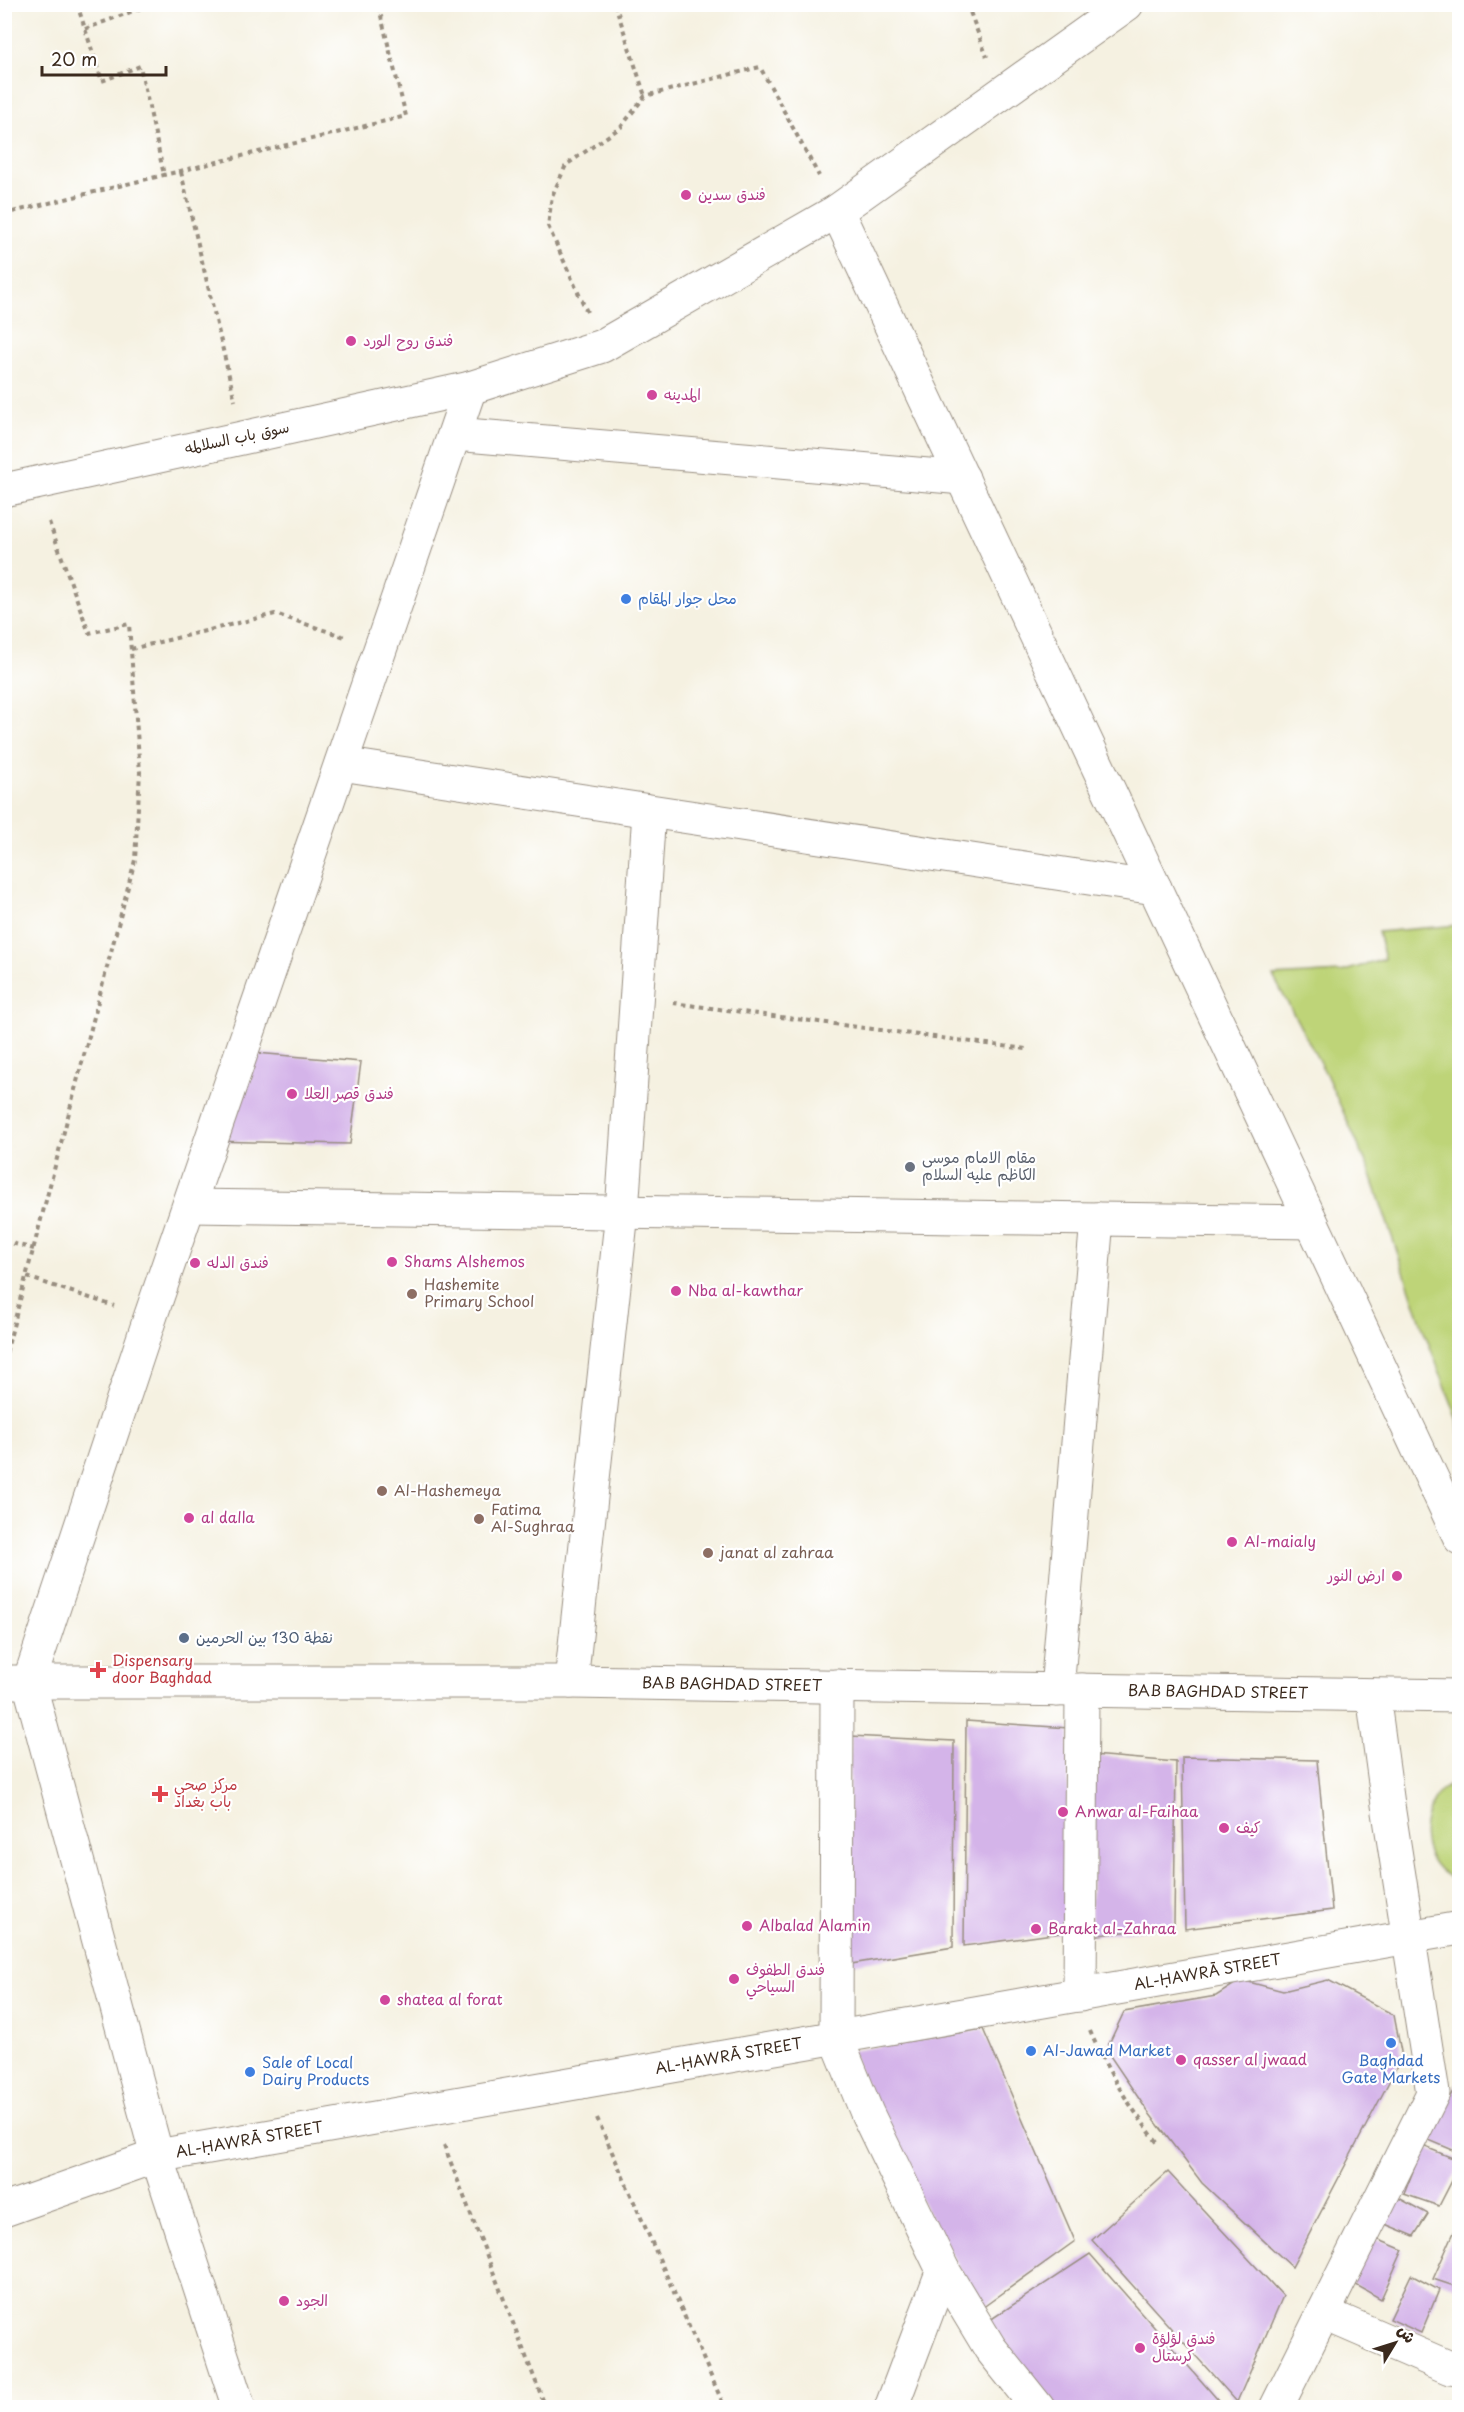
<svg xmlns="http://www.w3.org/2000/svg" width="1464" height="2412" viewBox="0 0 1464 2412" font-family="'Playpen Sans','Playpen Sans Arabic',sans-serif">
	<rect width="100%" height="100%" fill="#fff"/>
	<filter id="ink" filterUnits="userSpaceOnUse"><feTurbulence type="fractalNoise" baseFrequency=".0167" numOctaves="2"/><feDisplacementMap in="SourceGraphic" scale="12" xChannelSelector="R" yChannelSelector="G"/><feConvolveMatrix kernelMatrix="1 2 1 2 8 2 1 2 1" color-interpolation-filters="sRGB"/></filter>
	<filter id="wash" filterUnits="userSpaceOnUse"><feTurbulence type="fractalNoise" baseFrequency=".008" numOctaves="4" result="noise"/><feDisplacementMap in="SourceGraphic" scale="24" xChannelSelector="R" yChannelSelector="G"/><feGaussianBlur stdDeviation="1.35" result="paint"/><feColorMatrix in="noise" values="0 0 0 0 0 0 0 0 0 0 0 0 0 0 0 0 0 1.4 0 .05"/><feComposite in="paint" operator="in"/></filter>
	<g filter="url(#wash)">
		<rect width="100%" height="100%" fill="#f5f1e1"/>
		<g fill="#bed478" stroke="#7c7f4b" stroke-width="1.5">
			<polygon points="1459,925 1460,925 1459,1434 1458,1420 1424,1331 1369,1169 1326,1074 1273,976 1341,972 1385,959 1378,932"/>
			<path d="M1459,1782v99c-35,-11 -44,-51 -25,-80 2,-4 5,-9 8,-11 5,-4 12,-6 17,-8z"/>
		</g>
		<g id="blocks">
			<g fill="#d4b4e9">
				<polygon points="244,1052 361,1062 350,1144 210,1141"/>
				<polygon points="966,1721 1069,1728 1067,1932 964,1946"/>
				<polygon points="850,1736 954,1741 953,1947 845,1965"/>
				<polygon points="1092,1755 1176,1762 1174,1926 1091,1936"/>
				<polygon points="1182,1757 1317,1760 1332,1910 1185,1929"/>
				<polygon points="1241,1980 1283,1991 1328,1980 1394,2015 1402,2057 1292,2267 1202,2183 1146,2109 1106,2050 1124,2012 1216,1996"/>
				<polygon points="983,2029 1075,2241 982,2308 905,2172 851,2051"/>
				<polygon points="1460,2076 1459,2124 1460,2153 1424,2138 1454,2090"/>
				<polygon points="1423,2146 1460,2161 1460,2165 1439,2206 1404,2194"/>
				<polygon points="1168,2172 1283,2296 1237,2402 1092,2240"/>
				<polygon points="1397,2197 1428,2214 1414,2236 1385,2224"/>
				<polygon points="1460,2219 1460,2288 1433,2279"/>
				<polygon points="1372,2237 1403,2250 1381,2299 1349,2281"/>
				<polygon points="1090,2254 1225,2408 1059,2408 987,2322"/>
				<polygon points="1411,2275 1439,2290 1421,2333 1390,2319"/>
			</g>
		</g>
	</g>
	<g filter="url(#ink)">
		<use href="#blocks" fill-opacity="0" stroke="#988e80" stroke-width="1.5"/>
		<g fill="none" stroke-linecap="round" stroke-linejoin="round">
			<defs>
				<g id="street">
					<polyline points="837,211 1460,1538"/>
					<polyline points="455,434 963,478"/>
					<polyline points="4,490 470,388 602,346 837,211 1127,4"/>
					<polyline points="341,764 1155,888"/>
					<polyline points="189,1206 1311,1222"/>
					<polyline points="571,1682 622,1212 649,812"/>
					<polyline points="837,1686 836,2037 867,2113 943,2270 990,2348 1038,2408"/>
					<polyline points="1057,1690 1097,1219"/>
					<polyline points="1080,1995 1082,1690"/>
					<path id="s1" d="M4,2210l153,-54 424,-74"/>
					<polyline points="1323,2313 1450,2368 1460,2369"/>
					<polyline points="239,2408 157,2156 29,1682 150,1318 470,388"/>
					<polyline points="891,2408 943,2270"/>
					<polyline points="1276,2408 1433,2093 1389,1812 1373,1695"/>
				</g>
				<g id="secondary">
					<path id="s2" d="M4,1682h567l889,14"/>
					<path id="s3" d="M581,2082l879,-154"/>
				</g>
			</defs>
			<use href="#street" stroke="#988e80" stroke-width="35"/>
			<use href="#secondary" stroke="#988e80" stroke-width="35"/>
			<g stroke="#988e80" stroke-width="4" stroke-dasharray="4.5 4.5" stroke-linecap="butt">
				<polyline points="77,4 102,81 140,66 164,175"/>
				<polyline points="615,4 645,96"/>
				<polyline points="967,4 987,57"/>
				<polyline points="85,29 152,4"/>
				<polyline points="181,172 235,401"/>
				<polyline points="4,214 406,116 378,4"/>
				<polyline points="587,312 548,226 552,196 566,165 621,127 645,96 760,67 819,176"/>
				<polyline points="131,649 275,614 345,637"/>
				<polyline points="673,1003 1026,1049"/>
				<polyline points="4,1241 34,1249"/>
				<polyline points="27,1277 114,1306"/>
				<polyline points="4,1361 135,860 140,772 129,624 89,633 48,519"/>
				<path d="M1090,2031c19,45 40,75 69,114"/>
				<polyline points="597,2118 725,2408"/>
				<polyline points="444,2145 546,2408"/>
			</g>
			<use href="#street" stroke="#fff" stroke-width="33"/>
			<use href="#secondary" stroke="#fff" stroke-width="33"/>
		</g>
	</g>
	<g fill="#d1479c" stroke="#fff" stroke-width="2">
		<circle cx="686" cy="195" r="6"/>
		<circle cx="351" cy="341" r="6"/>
		<circle cx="652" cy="395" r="6"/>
		<circle cx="292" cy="1094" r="6"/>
		<circle cx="392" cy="1262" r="6"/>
		<circle cx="195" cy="1263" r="6"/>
		<circle cx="676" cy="1291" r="6"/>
		<circle cx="189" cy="1518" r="6"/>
		<circle cx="1232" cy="1542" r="6"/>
		<circle cx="1397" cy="1576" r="6"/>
		<circle cx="1063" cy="1812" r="6"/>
		<circle cx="1224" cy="1828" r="6"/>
		<circle cx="747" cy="1926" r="6"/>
		<circle cx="1036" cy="1929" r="6"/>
		<circle cx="734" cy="1979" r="6"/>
		<circle cx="385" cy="2000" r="6"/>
		<circle cx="1181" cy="2060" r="6"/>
		<circle cx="284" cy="2301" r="6"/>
		<circle cx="1140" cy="2348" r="6"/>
	</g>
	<g fill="#3f7fe0" stroke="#fff" stroke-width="2">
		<circle cx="626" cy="599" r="6"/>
		<circle cx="1391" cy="2043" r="6"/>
		<circle cx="1031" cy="2051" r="6"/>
		<circle cx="250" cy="2072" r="6"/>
	</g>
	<circle fill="#6b7280" stroke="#fff" stroke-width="2" cx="910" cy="1167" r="6"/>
	<g fill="#8d6e63" stroke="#fff" stroke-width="2">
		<circle cx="412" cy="1294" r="6"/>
		<circle cx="382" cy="1491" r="6"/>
		<circle cx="479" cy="1519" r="6"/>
		<circle cx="708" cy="1553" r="6"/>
	</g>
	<circle fill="#5c6f8a" stroke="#fff" stroke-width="2" cx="184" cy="1638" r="6"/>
	<g fill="#e0444e" stroke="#fff" stroke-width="2">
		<path d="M95 1661h6v6h6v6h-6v6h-6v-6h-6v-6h6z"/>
		<path d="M157 1785h6v6h6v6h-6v6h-6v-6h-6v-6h6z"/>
	</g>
	<g text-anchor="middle" stroke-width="4.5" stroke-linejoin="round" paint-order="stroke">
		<g font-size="15" fill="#b23c85" stroke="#fff" text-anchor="start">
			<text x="698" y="200">فندق سدين</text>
			<text x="363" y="346">فندق روح الورد</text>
			<text x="664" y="400">المدينه</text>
			<text x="304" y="1099">فندق قصر العلا</text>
			<text x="404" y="1267">Shams Alshemos</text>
			<text x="207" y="1268">فندق الدله</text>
			<text x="688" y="1296">Nba al-kawthar</text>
			<text x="201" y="1523">al dalla</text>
			<text x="1244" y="1547">Al-maialy</text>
			<text x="1385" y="1581" text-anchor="end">ارض النور</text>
			<text x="1075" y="1817">Anwar al-Faihaa</text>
			<text x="1236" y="1833">كيف</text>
			<text x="759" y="1931">Albalad Alamin</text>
			<text x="1048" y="1934">Barakt al-Zahraa</text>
			<text x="746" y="1975">فندق الطفوف<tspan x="746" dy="17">السياحي</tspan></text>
			<text x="397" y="2005">shatea al forat</text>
			<text x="1193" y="2065">qasser al jwaad</text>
			<text x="296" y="2306">الجود</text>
			<text x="1152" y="2344">فندق لؤلؤة<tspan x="1152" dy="17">كرستال</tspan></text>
		</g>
		<g font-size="15" fill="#3b2a1e" stroke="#fff">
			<text transform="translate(237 438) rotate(-12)" y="5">سوق باب السلالمه</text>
			<text dy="5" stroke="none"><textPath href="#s2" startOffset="728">BAB BAGHDAD STREET</textPath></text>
			<text dy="5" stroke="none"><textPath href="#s2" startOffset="1214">BAB BAGHDAD STREET</textPath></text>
			<text dy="5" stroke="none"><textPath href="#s3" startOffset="636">AL-ḤAWRĀ STREET</textPath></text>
			<text dy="5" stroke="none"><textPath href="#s3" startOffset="150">AL-ḤAWRĀ STREET</textPath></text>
			<text dy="5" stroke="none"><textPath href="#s1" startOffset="256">AL-ḤAWRĀ STREET</textPath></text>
		</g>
		<g font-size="15" fill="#366cbe" stroke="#fff" text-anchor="start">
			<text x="638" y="604">محل جوار المقام</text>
			<text x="1043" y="2056">Al-Jawad Market</text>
			<text x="1391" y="2066" text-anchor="middle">Baghdad<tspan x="1391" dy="17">Gate Markets</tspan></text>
			<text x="262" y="2068">Sale of Local<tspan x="262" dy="17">Dairy Products</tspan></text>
		</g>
		<g font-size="15" fill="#5b616d" stroke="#fff" text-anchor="start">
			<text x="922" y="1163">مقام الامام موسى<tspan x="922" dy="17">الكاظم عليه السلام</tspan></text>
		</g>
		<g font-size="15" fill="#785e54" stroke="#fff" text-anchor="start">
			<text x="424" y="1290">Hashemite<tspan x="424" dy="17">Primary School</tspan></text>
			<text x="394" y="1496">Al-Hashemeya</text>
			<text x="491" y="1515">Fatima<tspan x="491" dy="17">Al-Sughraa</tspan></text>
			<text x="720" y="1558">janat al zahraa</text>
		</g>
		<g font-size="15" fill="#4e5e75" stroke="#fff" text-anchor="start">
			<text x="196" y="1643">نقطة 130 بين الحرمين</text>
		</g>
		<g font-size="15" fill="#be3a42" stroke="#fff" text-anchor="start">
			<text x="112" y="1666">Dispensary<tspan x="112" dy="17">door Baghdad</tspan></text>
			<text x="174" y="1790">مركز صحي<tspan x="174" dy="17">باب بغداد</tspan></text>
		</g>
	</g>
	<rect width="1464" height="2412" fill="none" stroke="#fff" stroke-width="24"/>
	<g transform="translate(1395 2343) rotate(52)" stroke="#ffffff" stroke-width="4.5" paint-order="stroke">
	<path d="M0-4.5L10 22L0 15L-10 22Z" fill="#3b2a1e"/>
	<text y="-9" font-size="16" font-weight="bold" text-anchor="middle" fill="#3b2a1e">ش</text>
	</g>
	<path d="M42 66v9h124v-9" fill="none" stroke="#3b2a1e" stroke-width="3"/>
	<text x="51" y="66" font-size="18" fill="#3b2a1e" stroke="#ffffff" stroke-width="4.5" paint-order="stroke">20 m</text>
</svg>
